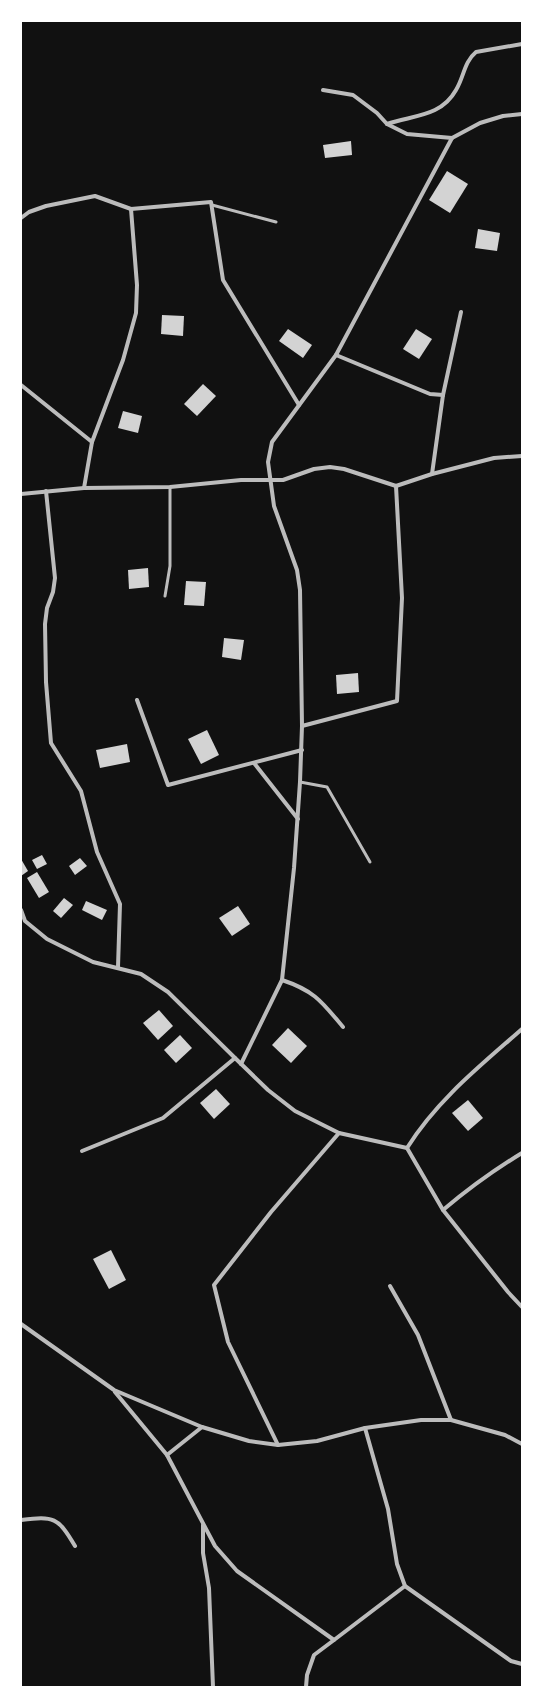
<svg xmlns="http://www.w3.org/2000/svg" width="543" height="1708" viewBox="0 0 543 1708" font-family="Merriweather,serif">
	<rect width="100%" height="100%" fill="#111"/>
	<g fill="#d3d3d3">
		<polygon points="351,141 352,155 325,158 323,145"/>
		<polygon points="447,171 468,184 450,213 429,200"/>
		<polygon points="478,229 500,233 497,251 475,248"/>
		<polygon points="162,315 184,316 183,336 161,334"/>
		<polygon points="288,329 312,345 303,358 279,341"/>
		<polygon points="416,329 432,339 419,359 403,349"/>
		<polygon points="203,384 216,396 197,416 184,404"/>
		<polygon points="123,411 142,416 138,433 118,428"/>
		<polygon points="148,568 149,587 129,589 128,570"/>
		<polygon points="186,581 206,582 204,606 184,605"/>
		<polygon points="224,638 244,640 241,660 222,657"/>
		<polygon points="358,673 359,692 337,694 336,675"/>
		<polygon points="207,730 219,755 201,764 188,739"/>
		<polygon points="127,744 130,762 100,768 96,750"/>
		<polygon points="42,855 47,864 37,869 32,860"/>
		<polygon points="80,858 87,866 75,875 69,866"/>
		<polygon points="21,859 28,871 21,876"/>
		<polygon points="37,872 49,892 39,898 27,878"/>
		<polygon points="64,898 73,905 61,918 53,911"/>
		<polygon points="86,901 107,910 102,920 82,910"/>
		<polygon points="238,906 250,924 232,936 219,918"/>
		<polygon points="159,1010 173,1026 158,1040 143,1023"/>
		<polygon points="288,1028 307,1046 291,1063 272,1045"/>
		<polygon points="180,1035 192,1048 176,1063 164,1050"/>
		<polygon points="216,1089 230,1104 214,1119 200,1103"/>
		<polygon points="468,1100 483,1118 468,1131 452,1113"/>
		<polygon points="111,1250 126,1280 109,1289 93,1259"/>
	</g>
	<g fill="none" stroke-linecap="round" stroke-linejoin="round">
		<g stroke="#bcbcbc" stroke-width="3">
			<polyline points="212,205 276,222"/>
			<polyline points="165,596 170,566 170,487"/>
			<polyline points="300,782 327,787 370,862"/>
		</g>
		<g stroke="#bcbcbc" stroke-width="4">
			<polyline points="323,90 353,95 377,113 387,124 407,134 452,138 480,123 503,116 522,114"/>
			<path d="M387,124c26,-9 54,-7 69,-34 8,-13 8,-28 20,-38l46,-8"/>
			<polyline points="21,218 29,212 46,206 95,196 131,209 211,202 223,280 299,405"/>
			<polyline points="336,355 430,394 443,395"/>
			<polyline points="21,385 92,442"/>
			<polyline points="432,474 494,458 522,456"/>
			<polyline points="84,488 92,442 123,360 136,313 137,285 131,209"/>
			<polyline points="46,491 55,578 53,592 47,608 45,624 46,682 51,743 81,791 97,852 120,904 118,967"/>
			<polyline points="21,494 84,488 170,487 241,480 283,480 314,469 330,467 344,469 396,486 432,474 443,395 461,312"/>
			<polyline points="137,700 168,785 302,750"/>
			<polyline points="302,726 397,701 402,598 396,486"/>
			<polyline points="254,763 298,819"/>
			<polyline points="21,910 25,921 47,939 93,962 141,974 168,992 235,1058 268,1090 295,1111 339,1133 407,1148 443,1210 508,1292 522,1307"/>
			<path d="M282,980c33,11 40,22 61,47"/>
			<polyline points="241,1064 282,980 294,868 300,782 302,726 300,590 297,570 274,506 268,462 272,442 336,355 452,138"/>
			<path d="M407,1148c30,-48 73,-82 115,-119"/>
			<polyline points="82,1151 163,1118 235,1058"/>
			<path d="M443,1210c25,-21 51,-40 79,-57"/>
			<polyline points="390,1286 418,1335 451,1420"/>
			<polyline points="21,1324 114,1390 202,1427 249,1441 278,1445 317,1441 365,1428 421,1420 451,1420 505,1435 522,1444"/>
			<polyline points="115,1392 167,1455 215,1546 237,1571 334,1640 405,1586"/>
			<polyline points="365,1428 388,1509 397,1564 405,1586 511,1661 522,1664"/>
			<polyline points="278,1445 228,1342 214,1285 271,1212 339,1133"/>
			<polyline points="167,1455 202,1427"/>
			<path d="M21,1520c33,-4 37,-3 54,26"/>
			<polyline points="203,1525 203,1553 209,1588 213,1687"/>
			<polyline points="306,1687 307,1675 314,1655 334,1640"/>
		</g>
	</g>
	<rect width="543" height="1708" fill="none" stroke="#ffffff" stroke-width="44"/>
</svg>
